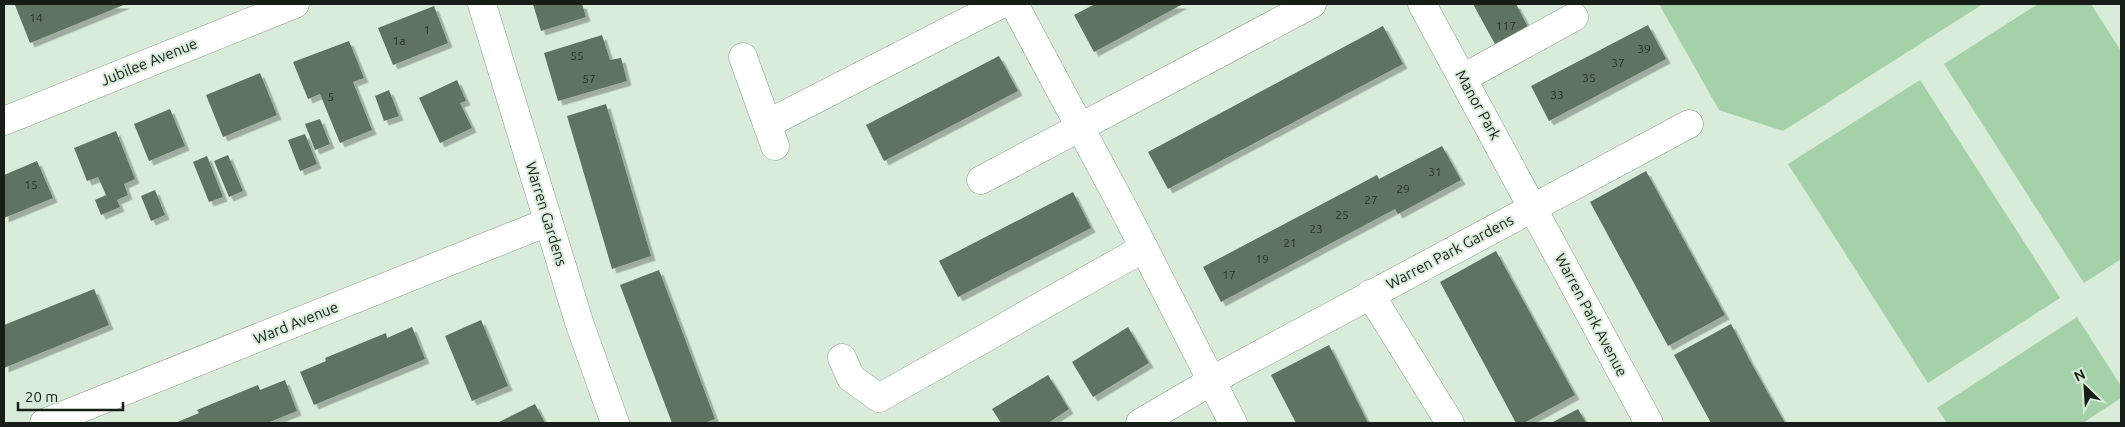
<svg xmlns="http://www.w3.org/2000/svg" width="2125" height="427" viewBox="0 0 2125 427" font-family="Ubuntu,sans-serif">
	<defs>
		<filter id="shadow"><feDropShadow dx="4.5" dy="4.5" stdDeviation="0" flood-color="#0004"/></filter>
	</defs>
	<rect width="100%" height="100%" fill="#d8ecd9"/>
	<g fill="#a4d1a8">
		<polygon points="1659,4 1983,4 1783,131 1719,110"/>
		<polygon points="2038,4 2091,4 2121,51 2121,259 2084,283 1944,64"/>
		<polygon points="1920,80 2060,298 1928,383 1788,164"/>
		<polygon points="2077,317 2121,386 2121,398 2083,423 1947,423 1937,408"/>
	</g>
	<g fill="#617262" filter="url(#shadow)">
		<polygon points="18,4 126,4 30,43 15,5"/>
		<polygon points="533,4 582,4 586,17 541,31"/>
		<polygon points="1095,4 1183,4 1094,52 1074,15"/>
		<polygon points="1473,4 1516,4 1529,29 1496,46"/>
		<polygon points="434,6 448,43 393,65 378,28"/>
		<polygon points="1648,25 1666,59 1549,121 1531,86"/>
		<polygon points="1383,26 1403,64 1168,189 1148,152"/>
		<polygon points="602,35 610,60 621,58 627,81 558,101 544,53"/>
		<polygon points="349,41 364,78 353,82 372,130 340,143 320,94 308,99 293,62"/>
		<polygon points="999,56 1018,91 884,161 866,125"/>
		<polygon points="260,73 277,115 223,137 206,95"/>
		<polygon points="457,80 466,101 460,103 472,128 440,143 419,98"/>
		<polygon points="389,90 399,116 384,121 375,96"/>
		<polygon points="606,104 651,256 612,269 567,116"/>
		<polygon points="170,109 185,146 149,161 134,124"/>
		<polygon points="320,119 330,144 315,150 305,124"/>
		<polygon points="116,131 135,179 124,184 128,195 117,200 120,207 101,215 95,200 106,195 98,177 87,181 74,148"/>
		<polygon points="305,134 317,164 300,171 288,140"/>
		<polygon points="1442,146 1461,180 1398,214 1395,209 1221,302 1203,267 1377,175 1379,179"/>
		<polygon points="228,155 243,191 229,197 214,161"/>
		<polygon points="207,156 223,197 209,202 193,162"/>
		<polygon points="37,161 53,198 4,218 4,175"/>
		<polygon points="1646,171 1725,315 1668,346 1590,202"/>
		<polygon points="155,190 165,215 151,221 141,196"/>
		<polygon points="1073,192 1091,228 958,297 939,261"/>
		<polygon points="1496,251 1575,395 1524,423 1516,423 1440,282"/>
		<polygon points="659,270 715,419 704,423 672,423 620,285"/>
		<polygon points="94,289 109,325 4,368 4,325"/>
		<polygon points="481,320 508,386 472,401 445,336"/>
		<polygon points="1731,324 1750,361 1785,423 1711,423 1674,355"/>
		<polygon points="412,327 425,359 314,405 300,372 326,361 325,358 386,333 387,338"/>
		<polygon points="1128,327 1149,363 1093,397 1072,362"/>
		<polygon points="1329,345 1368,423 1296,423 1271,375"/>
		<polygon points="1048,375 1069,409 1048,423 1001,423 992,409"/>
		<polygon points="285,380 297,411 267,423 175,423 199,413 197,410 258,385 260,390"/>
		<polygon points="535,404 545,423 497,423"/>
		<polygon points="1578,409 1586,423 1551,423"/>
	</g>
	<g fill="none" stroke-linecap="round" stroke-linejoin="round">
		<defs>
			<g id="minor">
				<polyline points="482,4 579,322 615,423"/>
				<polyline points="1014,4 1126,213 1233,423"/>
				<polyline points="1422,4 1649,423"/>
				<polyline points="743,57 775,146"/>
				<polyline points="1463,78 1574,17"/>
				<polyline points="4,121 295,4"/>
				<polyline points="767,124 1001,4"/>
				<polyline points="981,180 1312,4"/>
				<polyline points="1370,294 1450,423"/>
				<polyline points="842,358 851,378 879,398 1144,248"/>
				<polyline points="44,423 548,222"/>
				<polyline points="1140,423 1229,371 1689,124"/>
			</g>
		</defs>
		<use href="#minor" stroke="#8b9d8c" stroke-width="29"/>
		<use href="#minor" stroke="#fff" stroke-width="28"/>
	</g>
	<g text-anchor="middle" stroke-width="4" stroke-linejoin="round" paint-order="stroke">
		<g font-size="12" fill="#2a332a">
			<text x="36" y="22">14</text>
			<text x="1506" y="30">117</text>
			<text x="427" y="34">1</text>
			<text x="399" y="45">1a</text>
			<text x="1644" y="53">39</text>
			<text x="577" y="60">55</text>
			<text x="1618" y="67">37</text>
			<text x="1589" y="82">35</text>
			<text x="589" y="83">57</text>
			<text x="1557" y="99">33</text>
			<text x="331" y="101">5</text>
			<text x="1435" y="176">31</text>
			<text x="31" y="189">15</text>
			<text x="1403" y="193">29</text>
			<text x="1371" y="204">27</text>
			<text x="1342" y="219">25</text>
			<text x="1316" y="233">23</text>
			<text x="1290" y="247">21</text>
			<text x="1262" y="263">19</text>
			<text x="1229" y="279">17</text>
		</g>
		<g font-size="15" fill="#171e18" stroke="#d8ecd9">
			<text transform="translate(149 62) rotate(-22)" y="5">Jubilee Avenue</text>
			<text transform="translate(1478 105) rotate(61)" y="5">Manor Park</text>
			<text transform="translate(546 214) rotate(73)" y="5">Warren Gardens</text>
			<text transform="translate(1450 252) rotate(-28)" y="5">Warren Park Gardens</text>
			<text transform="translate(1591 315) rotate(62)" y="5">Warren Park Avenue</text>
			<text transform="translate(296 323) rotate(-22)" y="5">Ward Avenue</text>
		</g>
	</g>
	<rect width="2125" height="427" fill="none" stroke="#171e18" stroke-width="10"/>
	<g transform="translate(2085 387) rotate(335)" stroke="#d8ecd9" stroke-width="4" paint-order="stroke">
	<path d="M0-4L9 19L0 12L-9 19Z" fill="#171e18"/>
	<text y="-8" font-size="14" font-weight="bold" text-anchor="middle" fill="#171e18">N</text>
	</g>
	<path d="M18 402v8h105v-8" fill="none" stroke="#171e18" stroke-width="2.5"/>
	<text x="25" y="402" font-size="15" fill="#171e18" stroke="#d8ecd9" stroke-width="4" paint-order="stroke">20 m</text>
</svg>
